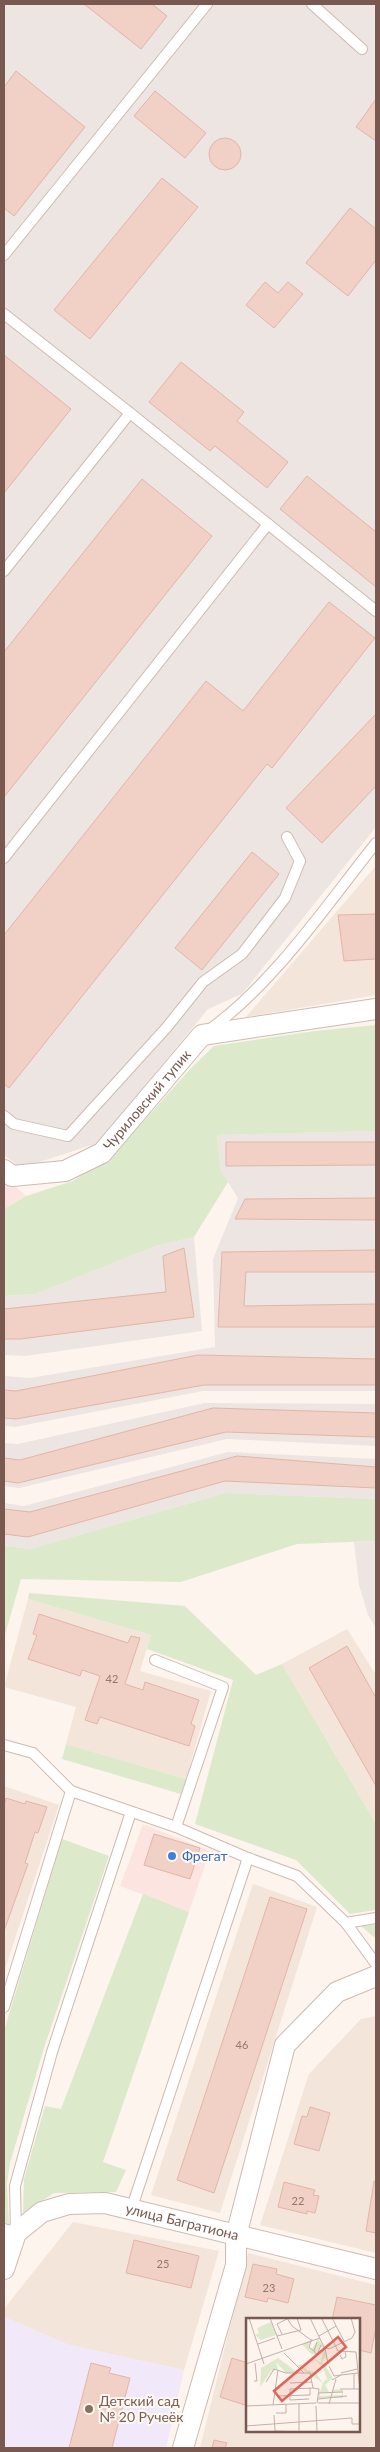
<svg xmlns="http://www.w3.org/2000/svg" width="380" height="2452" viewBox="0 0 380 2452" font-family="Lato,sans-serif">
	<rect width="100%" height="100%" fill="#fcf4ed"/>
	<g fill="#f4e5db" fill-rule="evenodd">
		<polygon points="376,867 376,995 246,1017 374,868"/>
		<polygon points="28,1599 151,1635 140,1671 211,1691 186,1779 66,1744 76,1707 4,1687"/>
		<polygon points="347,1629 376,1675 376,1824 282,1664"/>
		<polygon points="4,1786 59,1805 4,1972"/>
		<polygon points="253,1884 317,1907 220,2213 151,2195"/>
		<polygon points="376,2016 376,2253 260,2225 309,2074 361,2019"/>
		<polygon points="73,2222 219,2251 184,2370 69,2345 4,2317 4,2309"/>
		<path d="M248,2253l128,32v163h-176zM248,2320h111v111h-111z"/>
	</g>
	<g fill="#fce5e1">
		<polygon points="4,1175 26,1196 4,1209"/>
		<polygon points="143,1824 210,1851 189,1912 120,1886"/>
	</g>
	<g fill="#ece5e1">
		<polygon points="4,4 372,4 376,9 376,827 242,994 208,1009 98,1143 21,1168 4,1155"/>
		<polygon points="376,1131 376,1391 203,1391 15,1427 4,1426 4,1376 30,1378 215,1347 213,1259 238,1198 221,1171 217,1135"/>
		<polygon points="194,1237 202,1331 25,1356 4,1355 4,1296 36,1294 156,1246"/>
		<polygon points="205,1403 376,1404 376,1446 227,1439 19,1488 4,1486 4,1443 18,1444"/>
		<polygon points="228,1452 376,1459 376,1499 225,1493 30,1549 4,1546 4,1503 24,1506"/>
		<polygon points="376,1541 376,1628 368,1615 359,1585 354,1542"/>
	</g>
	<polygon fill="#f1e9f9" points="4,2317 69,2345 184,2370 166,2448 4,2448"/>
	<g fill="#dceacb">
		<polygon points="376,1025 376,1131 217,1135 221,1171 228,1182 194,1237 156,1246 36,1294 4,1296 4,1209 26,1196 73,1181 117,1151 191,1068 214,1046 315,1031"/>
		<polygon points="225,1493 376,1499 376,1541 297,1544 181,1582 21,1579 4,1638 4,1546 30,1549"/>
		<polygon points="29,1593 185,1606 256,1675 282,1664 376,1824 376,1910 350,1914 296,1860 195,1824 233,1680 147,1649 151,1635 28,1599"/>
		<polygon points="66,1744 186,1779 181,1794 62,1759"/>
		<polygon points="62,1839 109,1856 44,2048 10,2163 7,2184 9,2224 4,2222 4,2031"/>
		<polygon points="143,1894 189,1912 103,2162 126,2170 116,2192 54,2193 23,2213 24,2179 45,2106 61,2109"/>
		<polygon points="376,1925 376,1939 361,1926"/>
	</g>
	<g fill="#f1d0c5" stroke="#e3b5a6">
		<polygon points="84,4 152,4 167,16 141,49"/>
		<polygon points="16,71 85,127 14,216 4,208 4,87"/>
		<polygon points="155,91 206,133 185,158 134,116"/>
		<polygon points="376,99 376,141 356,127"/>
		<circle cx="225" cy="154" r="16"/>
		<polygon points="162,178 198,207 90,339 54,310"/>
		<polygon points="350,208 376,229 376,260 348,296 306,263"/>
		<polygon points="265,282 278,293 288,282 303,294 274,328 246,305"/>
		<polygon points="4,355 71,409 4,493"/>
		<polygon points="181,362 244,412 237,421 288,462 267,488 215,446 210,451 149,402"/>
		<polygon points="307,476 376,532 376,587 280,509"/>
		<polygon points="142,479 212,536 4,797 4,652"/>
		<polygon points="329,602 375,638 272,768 267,764 9,1088 4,1084 4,935 206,681 243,711"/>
		<polygon points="376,714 376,786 322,843 286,808"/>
		<polygon points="252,852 279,874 202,970 175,948"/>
		<polygon points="376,914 376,959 344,961 338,915"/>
		<polygon points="226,1142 376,1142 376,1165 226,1166"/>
		<polygon points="376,1198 376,1220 235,1219 245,1199"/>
		<polygon points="184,1248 194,1317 20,1339 4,1339 4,1309 166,1292 163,1256"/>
		<polygon points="376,1250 376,1272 246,1272 244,1306 376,1304 376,1327 218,1327 222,1252"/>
		<polygon points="198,1355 376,1359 376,1385 204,1385 16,1419 4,1418 4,1390 16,1391"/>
		<polygon points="213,1408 376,1413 376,1437 226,1432 18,1483 4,1481 4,1458 20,1460"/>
		<polygon points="237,1456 376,1467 376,1488 225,1481 28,1537 4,1534 4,1509 30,1512"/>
		<polygon points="39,1614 128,1643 131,1636 140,1638 125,1684 143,1690 145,1682 199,1700 191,1724 195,1726 189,1746 100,1717 97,1724 85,1720 100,1676 82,1670 80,1676 28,1659 37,1635 33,1634"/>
		<polygon points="347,1646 376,1698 376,1786 309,1668"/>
		<polygon points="6,1798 25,1804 26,1801 47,1807 38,1833 35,1832 25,1863 28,1864 4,1931 4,1805"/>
		<polygon points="154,1834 200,1848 190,1879 144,1865"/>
		<polygon points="270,1897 307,1909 214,2193 177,2180"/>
		<polygon points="310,2107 330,2113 319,2151 294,2144 302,2116 307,2117"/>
		<polygon points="374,2181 376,2181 376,2233 366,2231"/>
		<polygon points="284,2182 315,2190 313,2195 319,2196 315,2213 307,2211 307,2214 278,2207"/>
		<polygon points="134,2240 199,2256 191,2288 126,2273"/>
		<polygon points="253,2264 277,2269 276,2274 294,2279 288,2303 268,2298 267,2302 245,2297"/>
		<polygon points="337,2297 376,2305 376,2327 371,2353 359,2350 359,2320 332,2320"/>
		<polygon points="232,2358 248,2363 248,2406 220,2397"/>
		<polygon points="91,2363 111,2368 109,2373 130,2378 112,2448 69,2448"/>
		<polygon points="214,2440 227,2443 225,2448 212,2448"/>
	</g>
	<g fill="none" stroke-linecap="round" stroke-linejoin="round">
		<defs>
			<g id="service">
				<polyline points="312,4 362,49"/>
				<polyline points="4,255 207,4"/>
				<polyline points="4,314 130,413 4,571"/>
				<polyline points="130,413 376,611"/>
				<polyline points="4,858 268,524"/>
				<path d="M209,1030c66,-48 116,-123 167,-187"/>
				<polyline points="4,1116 14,1124 68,1136 167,1027 203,982 242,954 285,898 300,861 287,837"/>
				<polyline points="155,1660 223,1687 176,1827"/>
				<polyline points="4,1745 33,1753 71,1791 176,1827 248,1858 297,1876 346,1923 376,1964"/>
				<polyline points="346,1923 376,1918"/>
				<polyline points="4,2007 71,1791"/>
				<polyline points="131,2210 248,1858"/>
				<polyline points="4,2229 16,2233 15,2186 52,2052 131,1812"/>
			</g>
			<g id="minor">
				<path id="s1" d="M4,1170l8,6 53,-5 37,-18 100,-118 174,-26"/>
				<path id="s2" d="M4,2269l12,-36 26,-21 27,-8 36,-1 271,66"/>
				<polyline points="183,2448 236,2265 236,2236 285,2045 337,1992 376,1976"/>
			</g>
		</defs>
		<use href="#service" stroke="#cfbab1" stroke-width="12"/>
		<use href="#minor" stroke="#cfbab1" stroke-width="22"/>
		<use href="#service" stroke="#fff" stroke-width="10"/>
		<use href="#minor" stroke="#fff" stroke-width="20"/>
	</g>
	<circle fill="#3f7fe0" stroke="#fef9f3" stroke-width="2" cx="172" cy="1856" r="5"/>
	<circle fill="#8d6e63" stroke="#fef9f3" stroke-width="2" cx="89" cy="2409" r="5"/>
	<g text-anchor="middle" stroke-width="4" stroke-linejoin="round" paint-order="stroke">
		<g font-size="11" fill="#96766c">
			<text x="112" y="1683">42</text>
			<text x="242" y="2049">46</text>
			<text x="298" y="2205">22</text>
			<text x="163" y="2268">25</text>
			<text x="269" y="2292">23</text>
		</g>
		<g font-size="14" fill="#78584f" stroke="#fef9f3">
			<text dy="5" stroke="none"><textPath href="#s1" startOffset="174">Чуриловский тупик</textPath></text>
			<text dy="5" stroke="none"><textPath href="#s2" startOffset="215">улица Багратиона</textPath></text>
		</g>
		<g font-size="14" fill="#366cbe" stroke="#fef9f3" text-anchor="start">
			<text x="182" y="1861">Фрегат</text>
		</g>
		<g font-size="14" fill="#785e54" stroke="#fef9f3" text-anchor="start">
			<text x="99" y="2406">Детский сад<tspan x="99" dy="16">№ 20 Ручеёк</tspan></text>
		</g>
	</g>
	<g transform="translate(246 2318)">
		<rect width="114" height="114" fill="#fcf4ed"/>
		<path d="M25,4l5,13 -15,5 -6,-5 4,-2 -2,-5zM72,21l7,9 2,13 -2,-4 -3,5 2,4 4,-2 -2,3 7,11 -8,7 4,7 -9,1v3l22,-1v-3h-10v-2l11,-1v9h-25l5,-15 -26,-17 4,-2 6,6 8,2 8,11 3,-4 2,2 -6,-15 -11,-10 10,7 2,-15 -3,-1 -3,8 -6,-1 -9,-10 9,-4 -3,7 4,2zM32,40l19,14 -11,1 -10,-11 2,7 -7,2 -11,16 1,-19z" fill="#dceacb"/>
		<path fill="none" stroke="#c3b1a9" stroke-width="1" d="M3,0l15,46M24,0l12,31M41,0l5,8 19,14M64,0l14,29 5,2 23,-11 3,-6 -4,-14M86,0l12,23M76,1l16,32 18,1M36,16l-5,-10 10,-5M31,18l24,-6 -4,-12M73,18l17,-10M66,21l-3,8 5,4 3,-9M12,26l17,-6M79,30l3,16M68,33l3,4 4,-10M110,34l4,38M38,35l20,20M94,37l2,4 4,-2 -1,-6M0,46l74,-26M83,48l5,10 7,-1M95,55l16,-4M86,62l9,-5 17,-2M8,63h3l-2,-18M20,64l8,-13 12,4h24l3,15 6,1 -2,14M44,65l22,-1M94,71h19M108,71v-16M29,73l3,5 32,-1v-7M72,75l25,-1M63,81l-19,1v-11l23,-1M72,81l29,-3M72,85h42M53,86v28M83,86l7,-25M27,87l5,-35M0,88l70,-3M70,88l1,26M30,95h10v-9M28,97l1,16 28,1M0,108l106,-8v6h8"/>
		<path fill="#e06458" fill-opacity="0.15" stroke="#e06458" stroke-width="2.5" d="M92,19l8,10 -64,54 -8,-10z"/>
		<rect width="114" height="114" fill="none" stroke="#78584f" stroke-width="2.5"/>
	</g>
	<rect width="380" height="2452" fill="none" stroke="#78584f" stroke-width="10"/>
</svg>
